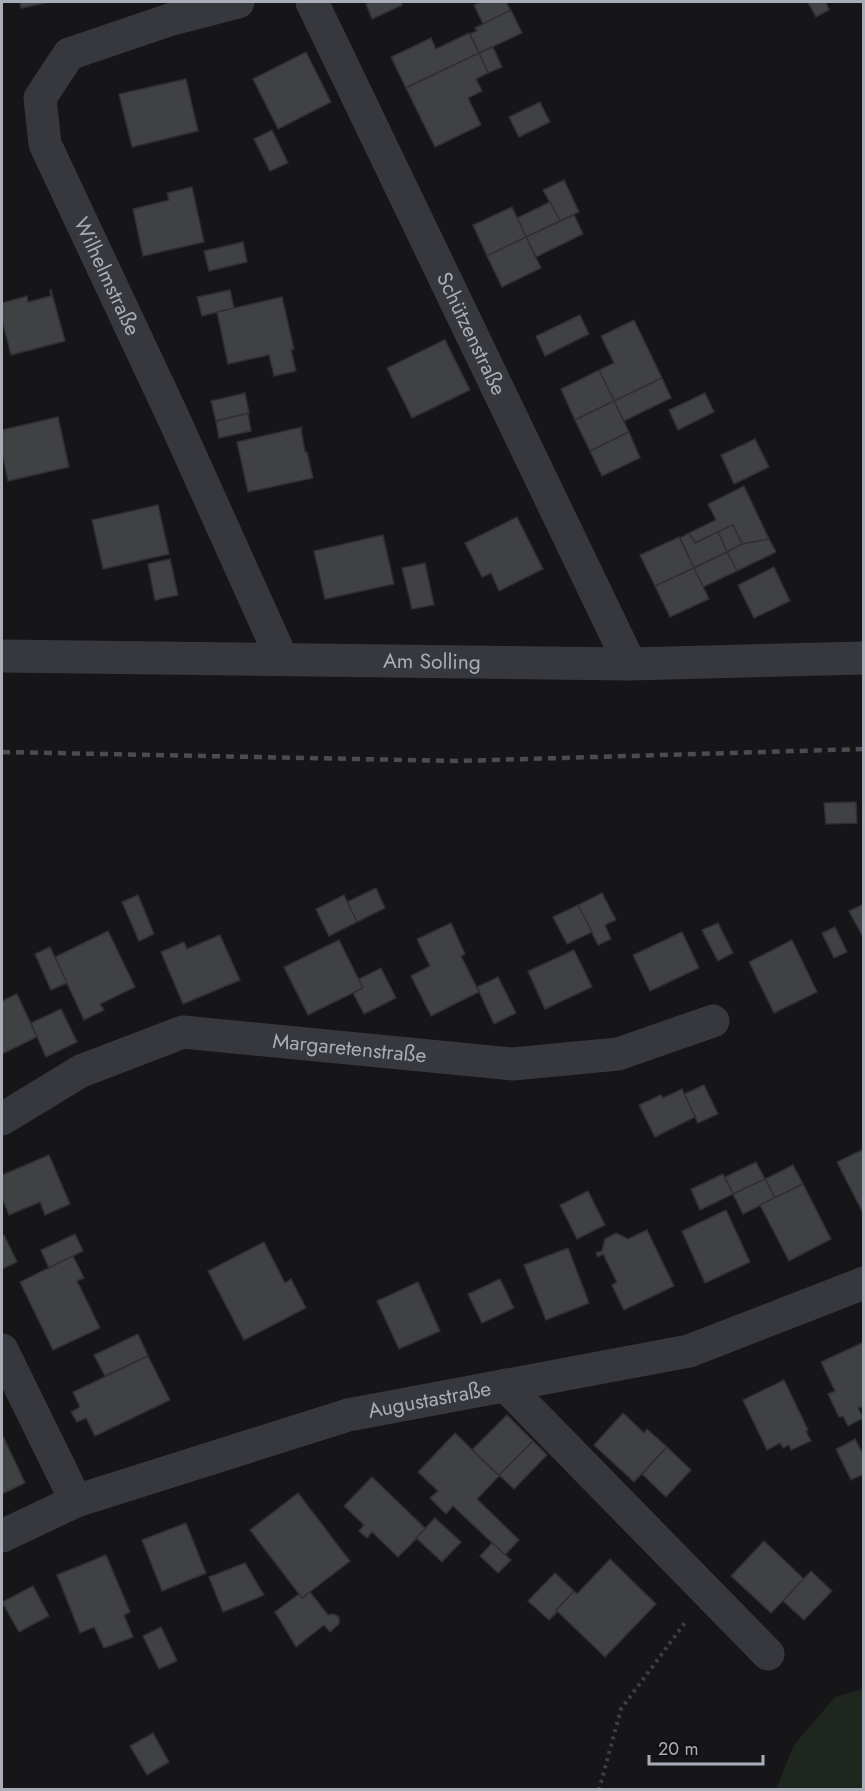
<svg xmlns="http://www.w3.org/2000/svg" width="865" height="1791" viewBox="0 0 865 1791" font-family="Jost,sans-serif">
	<rect width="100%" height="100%" fill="#161618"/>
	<polygon fill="#1e261f" points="863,1689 863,1789 776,1789 794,1745 835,1697"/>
	<g fill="#404145" stroke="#303034" stroke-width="1.5">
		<polygon points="20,2 50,2 21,8"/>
		<polygon points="371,2 401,2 402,5 372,19 366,4"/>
		<polygon points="482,2 506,2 511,11 483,24 474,5"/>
		<polygon points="808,2 829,2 826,3 829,10 816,17"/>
		<polygon points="511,10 522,33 479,53 470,34 477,31 475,28"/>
		<polygon points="469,33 479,53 406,88 391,57 431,38 436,49"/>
		<polygon points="493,47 502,67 488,73 479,53"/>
		<polygon points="306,52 331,102 278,129 253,79"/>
		<polygon points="479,53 488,73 476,79 482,91 468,98 481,125 435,147 406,88"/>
		<polygon points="186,79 198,131 132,147 119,94"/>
		<polygon points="540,102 550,122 519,137 509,117"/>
		<polygon points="272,130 288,163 270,171 254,139"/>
		<polygon points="564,180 579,212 560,221 543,190"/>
		<polygon points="192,187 204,242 143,256 133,209 169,200 167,193"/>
		<polygon points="550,202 560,221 526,237 517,218"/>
		<polygon points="512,207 526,237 487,256 473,225"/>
		<polygon points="574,215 583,234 536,257 526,237"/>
		<polygon points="526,237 541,268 502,287 487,256"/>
		<polygon points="243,242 247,262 209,271 204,251"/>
		<polygon points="51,290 65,341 11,355 2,320 2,303 27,296 28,302 51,296 50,291"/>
		<polygon points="230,290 234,308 202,316 197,297"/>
		<polygon points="282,297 294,349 291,350 296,371 274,376 269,355 228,364 217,312"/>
		<polygon points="580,315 589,334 545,356 536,336"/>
		<polygon points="634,320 662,378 614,401 599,370 614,363 601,336"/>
		<polygon points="444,340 445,340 470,390 412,418 387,368"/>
		<polygon points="599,370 614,401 575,420 561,389"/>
		<polygon points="662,378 671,398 624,421 614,401"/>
		<polygon points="245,393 249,413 216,421 211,401"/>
		<polygon points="705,393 714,412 678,430 669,410"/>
		<polygon points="614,401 629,432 590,451 575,420"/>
		<polygon points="249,413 248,414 251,431 219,438 216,421"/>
		<polygon points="58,417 69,467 8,481 2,453 2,430"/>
		<polygon points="302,427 301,429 305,452 307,452 313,478 248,492 237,442"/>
		<polygon points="629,432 640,458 602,476 590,451"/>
		<polygon points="755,439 769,467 734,484 721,455"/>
		<polygon points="744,486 769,539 742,544 733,525 695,543 689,533 716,520 708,504"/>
		<polygon points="158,505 169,554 103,569 92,520"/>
		<polygon points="517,517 543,569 499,591 491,573 482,577 465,543"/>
		<polygon points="733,525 742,544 727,552 718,532"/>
		<polygon points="718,532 727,552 694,568 680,538 689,533 695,543"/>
		<polygon points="383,535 394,584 325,599 314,551"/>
		<polygon points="679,537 694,568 655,586 640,555"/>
		<polygon points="769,539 776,552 737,571 727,552 742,544"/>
		<polygon points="727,552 737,571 703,587 694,568"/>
		<polygon points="170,559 178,595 155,600 148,564"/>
		<polygon points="425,563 434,605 412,609 402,568"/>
		<polygon points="774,567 790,601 754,618 738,585"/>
		<polygon points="694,568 709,599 670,617 655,586"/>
		<polygon points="856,802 857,823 826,824 824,803"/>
		<polygon points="376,888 385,908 357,922 347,902"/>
		<polygon points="602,893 616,920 605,925 611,939 598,945 578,905"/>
		<polygon points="138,895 154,934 139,941 122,902"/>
		<polygon points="344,895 357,922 329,936 316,909"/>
		<polygon points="864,904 864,939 849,911"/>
		<polygon points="578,905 592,932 567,944 553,917"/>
		<polygon points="451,923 465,954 461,956 479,992 431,1016 411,976 430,966 417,939"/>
		<polygon points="718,923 733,953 718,961 702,930"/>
		<polygon points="835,927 847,952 834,958 822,933"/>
		<polygon points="108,931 135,987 100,1004 104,1010 84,1020 55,957"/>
		<polygon points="682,932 699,968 650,991 633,955"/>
		<polygon points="220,935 240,980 183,1004 161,952 184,942 187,949"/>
		<polygon points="339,940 363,988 308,1015 284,967"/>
		<polygon points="792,940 817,992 774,1013 749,962"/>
		<polygon points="50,947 67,983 51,990 35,954"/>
		<polygon points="574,950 592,987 545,1009 528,971"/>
		<polygon points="381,968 396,998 364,1014 353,993 363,988 359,979"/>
		<polygon points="498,977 516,1013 494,1024 477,987"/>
		<polygon points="17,994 37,1037 2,1054 2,1001"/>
		<polygon points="61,1009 77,1042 46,1057 31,1023"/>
		<polygon points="704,1085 718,1114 698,1123 684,1094"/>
		<polygon points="682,1089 695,1117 655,1137 639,1105 661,1095 663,1098"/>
		<polygon points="864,1149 864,1215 837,1162"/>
		<polygon points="49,1155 70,1204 45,1215 40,1202 9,1215 2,1198 2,1175"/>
		<polygon points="756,1162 765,1179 733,1194 725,1177"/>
		<polygon points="793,1165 803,1184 775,1198 765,1179"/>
		<polygon points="723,1174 733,1194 700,1210 691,1189"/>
		<polygon points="765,1179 775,1198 743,1214 733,1194"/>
		<polygon points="803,1184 831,1239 789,1261 760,1205"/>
		<polygon points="588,1191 605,1225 577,1239 560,1205"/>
		<polygon points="726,1210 750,1262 705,1283 682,1231"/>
		<polygon points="647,1230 674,1286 624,1310 612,1285 617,1282 603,1254 598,1257 596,1253 602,1251 605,1239 616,1233 628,1239"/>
		<polygon points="75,1234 83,1251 49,1268 41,1250"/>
		<polygon points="4,1235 17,1262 2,1269 2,1236"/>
		<polygon points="264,1242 285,1283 291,1279 306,1308 244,1340 208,1271"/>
		<polygon points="568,1248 589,1303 546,1320 524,1265"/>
		<polygon points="73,1256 84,1278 77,1281 100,1328 53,1350 20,1282"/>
		<polygon points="500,1279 514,1308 482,1323 468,1294"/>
		<polygon points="418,1282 440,1331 399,1349 377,1301"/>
		<polygon points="138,1334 148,1356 105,1376 94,1355"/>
		<polygon points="864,1342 864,1406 858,1408 863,1418 848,1426 843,1416 839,1417 828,1394 835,1391 821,1362"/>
		<polygon points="148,1356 170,1400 95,1436 86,1418 77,1422 71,1412 80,1407 73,1392"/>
		<polygon points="784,1380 808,1430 806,1431 811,1441 791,1450 789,1445 783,1448 780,1443 767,1450 743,1400"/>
		<polygon points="623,1413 644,1433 647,1429 667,1447 634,1482 594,1445"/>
		<polygon points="507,1415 533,1441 499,1475 472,1450"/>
		<polygon points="455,1433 499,1476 477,1499 519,1540 505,1555 453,1506 446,1514 430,1498 438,1491 418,1472"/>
		<polygon points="2,1434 25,1483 2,1494"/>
		<polygon points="855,1439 864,1456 864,1474 851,1480 836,1449"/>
		<polygon points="533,1441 547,1455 514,1489 499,1475"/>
		<polygon points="667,1447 691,1470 666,1497 642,1474"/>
		<polygon points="372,1477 426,1529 398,1557 372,1532 367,1538 359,1531 364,1525 344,1506"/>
		<polygon points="298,1493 350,1561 302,1598 250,1530"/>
		<polygon points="435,1518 461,1542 442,1562 416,1538"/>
		<polygon points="186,1523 206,1573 162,1591 142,1540"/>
		<polygon points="764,1541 804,1579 771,1613 731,1576"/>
		<polygon points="492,1543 511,1560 498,1573 480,1556"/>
		<polygon points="106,1555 130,1612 124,1615 133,1637 104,1648 94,1627 80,1633 57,1575"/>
		<polygon points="610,1559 656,1604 605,1657 556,1610 574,1591 577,1594"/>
		<polygon points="245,1563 264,1595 223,1612 209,1577"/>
		<polygon points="811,1571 832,1591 804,1620 783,1601"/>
		<polygon points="555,1573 574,1591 556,1610 557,1612 549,1620 528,1601"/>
		<polygon points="33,1586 49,1616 19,1632 2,1602"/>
		<polygon points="310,1592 328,1615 333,1614 339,1617 339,1624 330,1632 324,1625 296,1647 275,1612 299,1594 302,1598"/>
		<polygon points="161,1627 177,1661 159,1669 143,1636"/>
		<polygon points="153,1733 169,1762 147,1775 130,1746"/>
	</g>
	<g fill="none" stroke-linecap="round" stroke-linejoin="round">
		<polyline stroke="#3d3f44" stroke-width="4" stroke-dasharray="3 4.5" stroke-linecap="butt" points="599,1790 621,1709 687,1620"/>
		<g stroke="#37383d" stroke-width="33">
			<path id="s1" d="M238,2l-66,17 -103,35 -29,44 5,46 128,273 109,242"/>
			<path id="s2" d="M312,2l318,662"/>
			<path id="s3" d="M2,656l628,8 234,-6"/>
			<path id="s4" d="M2,1119l79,-48 102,-39 330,32 105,-10 95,-33"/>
			<polyline points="2,1350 76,1501"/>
			<polyline points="505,1385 768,1654"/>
			<path id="s5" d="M2,1536l74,-35 272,-86 341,-64 175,-68"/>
		</g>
		<polyline stroke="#4a4c52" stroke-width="4.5" stroke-dasharray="8 6" stroke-linecap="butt" points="2,752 459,761 864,749"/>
	</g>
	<g text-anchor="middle" stroke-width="4.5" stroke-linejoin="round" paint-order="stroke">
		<g font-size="21" fill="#a8adb8" stroke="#111113">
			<text dy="7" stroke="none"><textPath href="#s1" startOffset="422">Wilhelmstraße</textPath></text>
			<text dy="7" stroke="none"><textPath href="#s2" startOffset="368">Schützenstraße</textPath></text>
			<text dy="7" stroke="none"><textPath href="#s3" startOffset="430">Am Solling</textPath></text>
			<text dy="7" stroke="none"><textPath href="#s4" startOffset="369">Margaretenstraße</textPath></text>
			<text dy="7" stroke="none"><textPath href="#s5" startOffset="450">Augustastraße</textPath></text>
		</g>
	</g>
	<rect width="865" height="1791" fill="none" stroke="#a8adb8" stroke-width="6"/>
	<path d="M649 1755v9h114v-9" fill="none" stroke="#a8adb8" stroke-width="3"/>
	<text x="658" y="1755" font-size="18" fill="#a8adb8" stroke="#111113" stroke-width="4.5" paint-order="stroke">20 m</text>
</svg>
